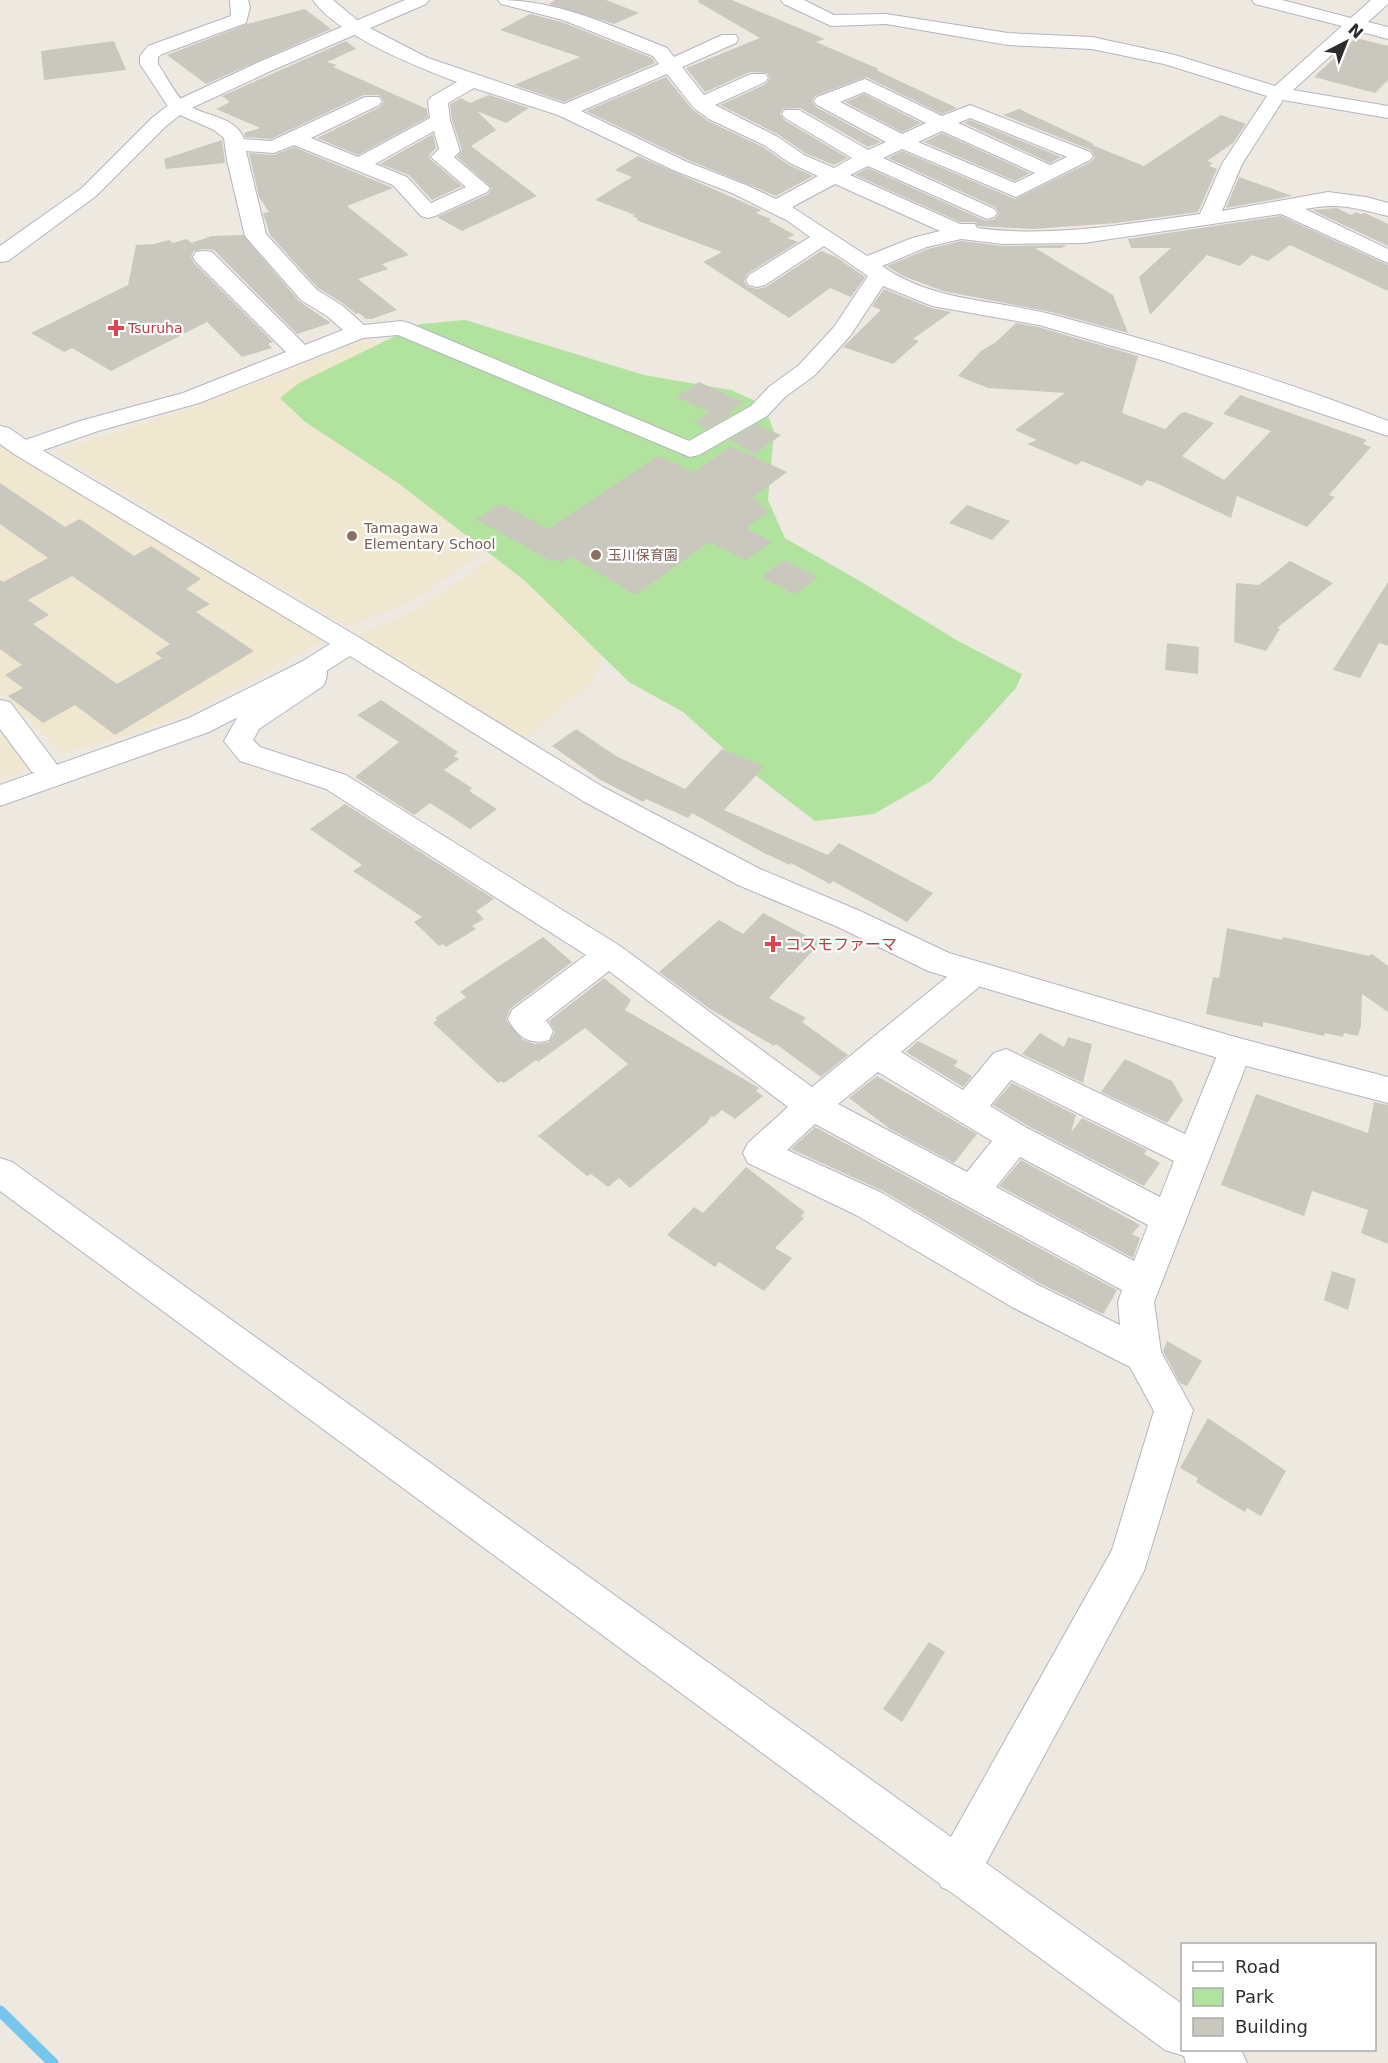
<svg xmlns="http://www.w3.org/2000/svg" width="1388" height="2063" viewBox="0 0 1388 2063" font-family="'DejaVu Sans','Noto Sans JP',sans-serif">
	<rect width="100%" height="100%" fill="#eee9e0"/>
	<g fill="#efe7d0">
		<polygon points="368,339 618,439 603,472 412,601 347,627 55,452 203,404"/>
		<polygon points="0,439 326,640 190,712 126,736 63,753 0,692"/>
		<polygon points="650,447 624,606 593,681 522,741 353,638 419,609"/>
		<polygon points="0,732 38,766 0,780"/>
	</g>
	<polygon fill="#b1e39e" points="465,320 644,375 731,390 764,405 774,432 768,500 785,538 865,584 958,641 1022,674 1016,688 931,781 874,814 815,821 742,765 683,712 629,682 524,580 398,483 304,421 280,398 299,383 420,324"/>
	<g fill="none" stroke-linecap="round" stroke-linejoin="round">
		<polyline stroke="#75c5ed" stroke-width="11" points="0,2011 53,2063"/>
	</g>
	<g fill="#cac7be" fill-rule="evenodd">
		<polygon points="555,0 606,0 639,13 614,24 549,4"/>
		<polygon points="699,0 732,0 825,39 816,42 879,69 876,70 957,108 942,114 866,77 815,96 812,101 816,107 881,142 868,147 800,108 783,109 780,114 784,120 848,158 834,165 805,153 779,135 720,105 766,84 770,78 767,73 750,72 705,92 686,68 760,38 698,2"/>
		<polygon points="305,9 331,29 206,84 167,55 247,24"/>
		<polygon points="530,14 562,22 652,58 655,63 564,102 514,85 580,57 500,30"/>
		<polygon points="1356,38 1388,46 1388,80 1375,93 1314,77"/>
		<polygon points="114,41 126,70 44,80 41,51"/>
		<polygon points="346,41 356,49 327,62 337,65 333,67 427,109 428,117 358,155 317,138 380,107 384,101 379,95 364,95 271,139 245,137 244,133 260,128 216,109 230,102 222,96"/>
		<polygon points="666,77 692,109 708,121 763,147 789,165 813,176 776,196 688,160 586,111"/>
		<polygon points="864,94 921,123 902,132 845,102"/>
		<polygon points="489,95 529,108 506,123 477,111 496,130 471,146 537,196 462,231 437,217 488,194 492,188 457,157 462,150 452,120 450,104 461,98 470,103"/>
		<polygon points="1019,109 1094,144 1092,145 1144,166 1221,115 1246,124 1233,143 1207,161 1213,163 1209,166 1217,169 1198,212 1116,223 1033,229 978,226 975,222 960,222 855,175 868,168 986,221 995,219 999,213 995,207 888,158 902,151 1015,199 1091,162 1095,157 1091,150 1003,115"/>
		<polygon points="970,120 1061,157 1050,163 964,123"/>
		<polygon points="942,133 1030,173 1015,181 924,142"/>
		<polygon points="433,134 436,148 429,155 430,159 462,186 432,200 409,175 380,164"/>
		<polygon points="222,140 225,163 166,169 164,159"/>
		<polygon points="294,147 393,188 347,206 409,255 382,264 388,269 358,279 397,310 372,319 366,319 359,313 356,314 344,304 318,288 270,235 263,213 269,212 259,197 249,153 274,155"/>
		<polygon points="638,156 761,210 756,213 771,219 769,221 795,235 787,238 798,242 747,274 744,281 748,287 758,289 766,287 821,251 836,257 865,277 851,297 830,288 789,318 703,262 722,252 636,220 639,219 632,216 635,215 595,200 632,177 615,170"/>
		<polygon points="1239,177 1292,196 1226,208"/>
		<polygon points="1337,208 1351,215 1356,212 1361,214 1365,213 1388,224 1388,246 1312,210"/>
		<polygon points="1281,216 1388,265 1388,291 1290,245 1268,261 1252,255 1240,266 1207,255 1150,315 1139,277 1171,248 1131,248 1128,239"/>
		<polygon points="243,235 299,301 331,323 297,334 214,250 204,249 194,251 191,256 194,263 273,342 268,344 272,348 242,357 207,322 111,371 72,348 64,352 31,333 128,285 136,245 154,244 169,240 173,243 187,239 191,243 212,236"/>
		<polygon points="961,241 1003,246 1067,245 1061,248 1035,248 1113,295 1128,333 1051,312 943,291 903,276 887,266 928,249"/>
		<polygon points="884,289 931,308 951,312 913,339 919,341 893,364 843,347 881,310 872,306"/>
		<polygon points="1016,323 1038,327 1138,356 1122,413 1165,429 1180,414 1185,412 1214,423 1182,456 1224,480 1271,431 1223,414 1240,395 1367,440 1363,444 1371,447 1329,495 1335,497 1307,527 1237,496 1231,518 1158,484 1147,480 1142,486 1082,461 1077,465 1027,444 1037,440 1015,430 1065,393 988,388 958,376 981,351 996,342"/>
		<polygon points="699,382 743,402 729,412 733,414 706,429 694,422 710,412 676,397"/>
		<polygon points="757,424 781,435 755,454 729,440"/>
		<polygon points="731,446 787,472 752,498 763,504 760,506 770,511 746,528 772,542 746,560 709,542 636,595 570,556 561,563 555,559 551,561 476,519 501,504 548,529 658,456 694,472"/>
		<path d="M0,483l65,44 15,-8 54,37 17,-10 50,33 -15,10 24,15 -14,8 58,39 -139,84 -40,-30 -32,18 -35,-27 15,-8 -18,-13 17,-10 -22,-16v-69l3,2 45,-24 -48,-34zM72,576l98,68 -15,9 7,5 -45,26 -84,-60 16,-9 -21,-15z"/>
		<polygon points="967,505 1010,521 992,540 949,523"/>
		<polygon points="784,560 818,577 795,594 761,577"/>
		<polygon points="1290,561 1333,583 1277,628 1280,629 1266,651 1234,642 1236,583 1259,585"/>
		<polygon points="1388,582 1388,646 1379,643 1360,678 1333,670"/>
		<polygon points="1167,643 1199,647 1198,674 1165,670"/>
		<polygon points="381,700 458,752 454,756 459,759 444,770 472,788 469,791 497,809 470,829 430,803 414,815 355,777 399,742 357,715"/>
		<polygon points="576,729 616,756 685,789 722,749 758,764 764,767 724,810 828,855 839,843 933,893 907,922 833,881 830,884 791,863 790,865 762,852 692,813 688,818 646,799 643,802 599,779 552,746"/>
		<polygon points="345,804 494,899 476,911 484,919 472,926 476,929 446,947 443,944 439,946 414,922 422,917 353,871 362,865 310,829"/>
		<polygon points="763,913 820,943 769,998 806,1018 802,1022 848,1055 821,1077 776,1044 774,1046 710,1009 659,972 719,920 743,934"/>
		<polygon points="1227,928 1282,940 1283,937 1369,956 1372,954 1388,966 1388,1012 1362,994 1361,1025 1358,1036 1344,1033 1343,1037 1325,1033 1324,1036 1263,1022 1263,1027 1206,1014 1213,977 1219,978"/>
		<polygon points="543,937 572,962 510,1009 506,1020 523,1040 535,1044 549,1042 555,1032 549,1021 604,978 631,1000 625,1010 759,1088 756,1091 763,1096 735,1119 722,1110 714,1117 711,1116 707,1123 630,1188 619,1178 608,1187 591,1174 587,1176 538,1136 628,1064 585,1028 538,1062 536,1060 504,1083 501,1081 498,1083 433,1023 437,1020 435,1018 466,997 460,992"/>
		<polygon points="1040,1033 1064,1047 1068,1037 1092,1044 1083,1083 1022,1054"/>
		<polygon points="918,1041 958,1061 954,1066 972,1076 963,1087 906,1052"/>
		<polygon points="1125,1059 1172,1081 1183,1100 1167,1123 1101,1092"/>
		<polygon points="877,1076 977,1134 954,1163 890,1129 849,1098"/>
		<polygon points="1012,1083 1076,1115 1071,1132 1082,1118 1147,1150 1144,1154 1160,1163 1144,1186 1028,1126 993,1105"/>
		<polygon points="1256,1094 1368,1133 1374,1102 1388,1105 1388,1244 1361,1233 1368,1210 1312,1191 1304,1216 1221,1185"/>
		<polygon points="815,1127 1117,1290 1111,1301 1103,1314 1039,1283 883,1191 791,1149"/>
		<polygon points="1021,1160 1140,1225 1132,1234 1140,1238 1133,1258 999,1186"/>
		<polygon points="746,1167 805,1212 801,1216 804,1218 775,1248 792,1258 764,1291 719,1262 715,1267 667,1235 694,1207 703,1213"/>
		<polygon points="1332,1271 1356,1279 1348,1310 1324,1300"/>
		<polygon points="1167,1341 1202,1361 1187,1386 1180,1383 1163,1351"/>
		<polygon points="1208,1418 1286,1471 1261,1516 1247,1508 1245,1512 1218,1496 1196,1482 1198,1478 1180,1468"/>
		<polygon points="929,1642 945,1652 902,1722 883,1709"/>
	</g>
	<g fill="none" stroke-linecap="round" stroke-linejoin="round">
		<defs>
			<g id="street">
				<path d="M230,0h18l2,7 -4,16 -84,31 -4,3v7c7,10 18,32 27,39 17,14 51,12 59,36l27,2 94,-44h14l3,4 -3,4 -68,33 47,19 72,-39 -2,-17 3,-4 26,-15c-40,-15 -120,-47 -144,-82h20l29,24 66,34 136,46 95,-40 -6,-8 -90,-36 -62,-16 -3,-4c61,0 113,26 169,48l7,9 48,-22h14l2,4 -2,4 -54,24 22,28 47,-21h14l3,4 -3,4 -50,23 63,32 26,18 30,13 18,-10 -67,-40 -3,-4 3,-4h14l69,40 18,-8 -69,-37 -3,-4 3,-4 48,-18 77,37 28,-11 120,47 3,4 -3,4 -74,37 -114,-48 -19,9 111,51 3,4 -3,4 -7,2 -119,-53 -18,9 110,49h15l2,4c75,10 149,-4 223,-14l22,-50 45,-68 -103,-32 -72,-15 -84,-4 -122,-21 -55,2 -47,-22 -3,-4h23l30,15 52,-1 122,19 84,4 83,18 100,31 67,-60 -87,-22 -3,-4h30l69,18 20,-18h17v4l-20,18 20,5v12l-30,-8 -65,59 95,16v12l-105,-18 -41,64 -20,47 106,-19 38,5 22,6v13c-32,-8 -50,-14 -83,-7l83,40v14l-107,-49 -198,29 -80,1 -42,-5 -34,8 -45,19c52,36 109,33 168,48 114,30 229,64 338,107v15l-227,-76 -122,-35 -107,-19 -49,-20 -33,50 -35,39 -30,22 -18,19 -68,39 -9,2 -292,-122 -35,3 -164,65 -101,28 -66,23 -9,2 -9,-2 -3,-5 3,-5 66,-23 103,-28 103,-41 -90,-90 -3,-5 3,-5 8,-1 8,1 93,93 38,-15 -16,-14 -26,-16 -56,-64 -18,-76 -3,-22 -10,-8 -43,-19 -31,-47v-8l8,-10 83,-30zM667,74l27,34 15,11 55,26 26,18 28,13 -42,23 -30,-14 -59,-23 -106,-51zM474,88l84,27 115,55 59,23 56,28 22,16 -61,38 -3,5 3,5 8,2 8,-2 59,-39 44,30 -34,51 -35,38 -30,22 -18,19 -62,35 -280,-118 -8,-2 -37,4 -21,-19 -26,-16 -51,-56 -20,-83 28,2 20,-8 99,40 28,31 7,2 7,-2 52,-24 3,-4 -36,-31 6,-6 -10,-31 -2,-17zM864,92l62,31 -24,11 -62,-32zM970,118l97,39 -17,8 -92,-42zM434,131l5,18 -8,8 35,30 -35,16 -24,-26 -32,-13zM942,131l93,42 -20,10 -97,-41zM835,184l105,47 -28,7 -45,18 -75,-49z"/>
				<path d="M313,658l10,3c5,8 5,17 0,25l-64,43 -6,11 7,7 86,28 274,171 192,141 151,-123 11,-3 11,3 5,9 -5,9 -84,70 62,38 31,-37 12,-4 179,85 38,-93 12,-4 12,4 5,9 -98,252 7,50 32,58 -49,161 -158,292 196,141v46h59l6,13h-61l-2,-7 -19,-6 -217,-160 -7,-3 -1,-3 -940,-693v-33l12,4 939,675 161,-287 42,-139 -24,-44 -118,-60 -156,-92 -108,-52 -5,-10 5,-10 40,-36 -179,-136 -63,49 7,11 -4,9c-20,6 -32,-4 -41,-21l4,-9 74,-55 -260,-166 -86,-28 -16,-20 14,-25 61,-40v-9l4,-6zM878,1072l114,69 -25,31 -129,-68zM1011,1080l163,81 -14,36 -133,-69 -37,-22zM815,1124l307,166 -4,12 2,23 -82,-40 -156,-92 -95,-43zM1020,1157l128,68 -14,36 -138,-74z"/>
				<polygon points="0,700 10,702 52,758 57,765 52,772 42,775 32,772 0,729"/>
			</g>
			<g id="secondary">
				<polygon points="405,0 429,0 426,4 273,70 185,111 166,126 96,196 8,261 0,262 0,246 82,188 152,118 171,103 259,62"/>
				<polygon points="0,426 9,428 32,444 360,638 603,787 760,869 860,911 949,953 1235,1037 1388,1077 1388,1103 1235,1063 928,971 838,927 738,885 583,801 350,656 323,673 209,732 0,806 0,785 189,718 303,661 330,644 14,454 0,444"/>
			</g>
		</defs>
		<use href="#street" stroke="#b3b5c0" stroke-width="2"/>
		<use href="#secondary" stroke="#b3b5c0" stroke-width="2"/>
		<use href="#street" fill="#fff" fill-rule="evenodd"/>
		<use href="#secondary" fill="#fff" fill-rule="evenodd"/>
	</g>
	<g fill="#e0444e" stroke="#fff" stroke-width="2">
		<path d="M113 319h6v6h6v6h-6v6h-6v-6h-6v-6h6z"/>
		<path d="M770 935h6v6h6v6h-6v6h-6v-6h-6v-6h6z"/>
	</g>
	<g fill="#8d6e63" stroke="#fff" stroke-width="2">
		<circle cx="352" cy="536" r="6"/>
		<circle cx="596" cy="555" r="6"/>
	</g>
	<g text-anchor="middle" stroke-width="4.5" stroke-linejoin="round" paint-order="stroke">
		<g font-size="14" fill="#be3a42" stroke="#fff" text-anchor="start">
			<text x="128" y="333">Tsuruha</text>
		</g>
		<g font-size="14" fill="#785e54" stroke="#fff" text-anchor="start">
			<text x="364" y="533">Tamagawa<tspan x="364" dy="16">Elementary School</tspan></text>
			<text x="608" y="560">玉川保育園</text>
		</g>
		<g font-size="16" fill="#be3a42" stroke="#fff" text-anchor="start">
			<text x="785" y="950">コスモファーマ</text>
		</g>
	</g>
	<rect x="1181" y="1943" width="195" height="108" fill="#ffffff" stroke="#ababab" stroke-width="1.5"/>
	<rect x="1193" y="1962" width="30" height="9" fill="#ffffff" stroke="#ababab" stroke-width="1.5"/>
	<text x="1235" y="1973" font-size="18" fill="#2d2d2d">Road</text>
	<rect x="1193" y="1988" width="30" height="18" fill="#b1e39e" stroke="#ababab" stroke-width="1.5"/>
	<text x="1235" y="2003" font-size="18" fill="#2d2d2d">Park</text>
	<rect x="1193" y="2018" width="30" height="18" fill="#cac7be" stroke="#ababab" stroke-width="1.5"/>
	<text x="1235" y="2033" font-size="18" fill="#2d2d2d">Building</text>
	<g transform="translate(1346 42) rotate(42)" stroke="#ffffff" stroke-width="4.5" paint-order="stroke">
	<path d="M0-4.5L10 22L0 15L-10 22Z" fill="#2d2d2d"/>
	<text y="-9" font-size="16" font-weight="bold" text-anchor="middle" fill="#2d2d2d">N</text>
	</g>
</svg>
